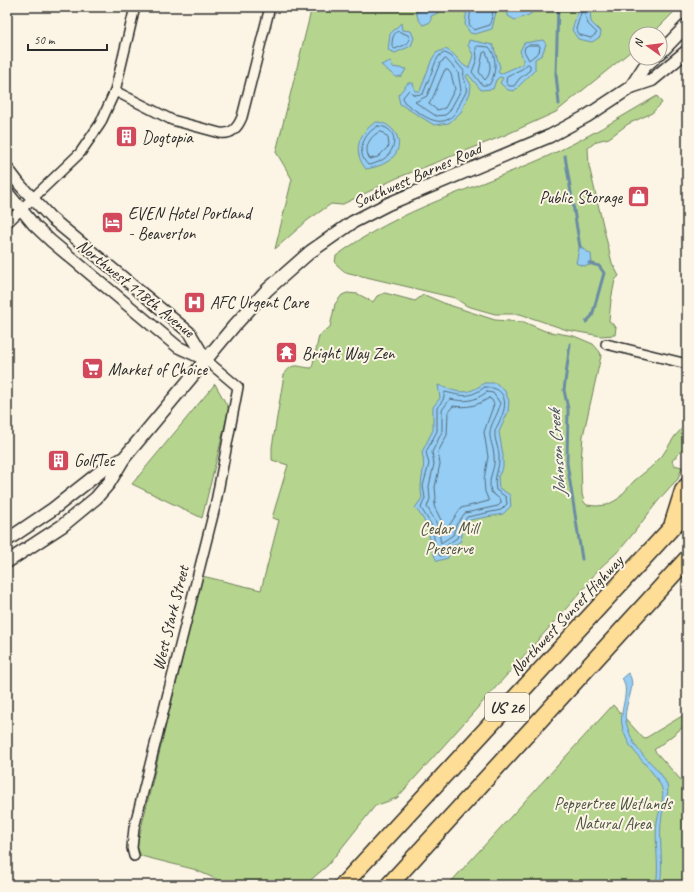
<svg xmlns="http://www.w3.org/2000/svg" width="694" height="892" viewBox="0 0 694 892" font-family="Caveat,sans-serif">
	<rect width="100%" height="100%" fill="#fcf5e5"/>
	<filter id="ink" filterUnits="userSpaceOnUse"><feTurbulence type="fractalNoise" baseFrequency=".025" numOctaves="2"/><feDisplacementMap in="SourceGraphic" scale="8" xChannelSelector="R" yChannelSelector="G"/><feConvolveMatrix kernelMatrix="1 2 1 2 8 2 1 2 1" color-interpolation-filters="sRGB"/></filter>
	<g filter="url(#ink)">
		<g fill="#b5d58e" stroke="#70805c">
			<polygon points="312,7 679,7 652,34 636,34 636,47 556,112 503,136 397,178 341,205 331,204 308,220 275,249 292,179 276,152"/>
			<path d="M657,96l5,7 -10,10 -24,11 -19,14 -12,3 -9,7 1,18 23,97 7,13 -4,4 -4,20 -2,21 7,6 -1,8 -14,1 -34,-6 -47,-16h-25l-28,-8 -12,-8 -110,-26 -10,-9 1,-7c63,-47 140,-68 210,-99 39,-18 75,-40 111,-61z"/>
			<path d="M347,293l11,1 15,8 4,-6 8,-3 30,8 8,-6 4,1 19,8 49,16 29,2 21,9 29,5 19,8 7,8 1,4 -18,80 -2,25 1,33 2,8 3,3 9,1 11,-1 11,-6 16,-18 16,-13 12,-12 13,-20 12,-13v21l-15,17 2,4 8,2 -4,12c-21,20 -36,45 -55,67 -11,13 -27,22 -35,38l-191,214 -22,8 -47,59 -23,20h-75l-37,-16 -52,-13 -5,-12 4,-11 62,-257 59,14 18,-70 -7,-2 16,-53 -16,-5v-13l12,-72c9,-15 15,-7 28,-7l7,-32 11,-9 5,-23 7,-9z"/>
			<polygon points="215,384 229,409 202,518 132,484"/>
			<polygon points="613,705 644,739 687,713 687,724 654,750 680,779 687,781 687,885 448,885"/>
		</g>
		<g fill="#95cdf4" stroke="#6b8ca4">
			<path d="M420,7h14l4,3v3l-7,3v6l-8,3c-5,-5 -7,-10 -7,-17z"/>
			<polygon points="467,7 497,7 492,29 475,34 470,33 465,25"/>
			<polygon points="507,7 540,7 529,15 515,20 508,16"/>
			<polygon points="582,7 590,10 591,22 601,32 600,37 592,42 578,39 572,30 578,10"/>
			<polygon points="401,23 402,30 411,31 414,38 411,46 395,53 388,50 390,34"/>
			<path d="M469,40l24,5 7,22 -2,5 2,2 23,-10v-5l-3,-8 4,-8 19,-3 3,4 -4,11 -7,4v11l-21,21 -6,-1 -8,-7 3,-5 -3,-1 -4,3 -3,9 -12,1 -13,-16 -2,2 5,9 -1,8 -9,19 -12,11 -15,2 -34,-21 -2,-9 10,-12h5l2,8h5l12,-32 4,-6 9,-4c12,4 15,17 24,19l4,-13 -5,-10z"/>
			<polygon points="391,61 392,67 406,69 402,76 396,77 381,65"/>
			<path d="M376,122c16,0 30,19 18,34 -7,8 -17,11 -28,13 -14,-17 -8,-36 10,-47z"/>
			<path d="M580,244l3,5 8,5 1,10c-5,3 -11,2 -16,-1z"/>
			<path d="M484,383h12l9,8 4,10 -1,11 -9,20 4,23v12l-5,10 1,11 11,7 1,11 -8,8 -33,6 -7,10 -2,11 -10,6 -3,11 -11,3c-11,-20 -3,-32 -22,-53l7,-10c-4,-19 5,-27 0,-46l11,-22v-23l7,-9 -2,-13c19,7 28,12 46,-2z"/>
			<path d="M628,673c11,13 -6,32 -2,49 2,7 5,16 9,23 9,14 26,24 32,40 3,10 -4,20 -5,30 -4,23 2,47 -2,70h-4c4,-21 -2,-43 1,-64 2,-11 9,-24 4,-35 -11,-22 -34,-34 -39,-61 -3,-16 9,-33 0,-47z"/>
		</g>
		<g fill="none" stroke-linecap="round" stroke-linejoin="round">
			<g stroke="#556c7b" stroke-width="1">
				<polyline points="471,7 469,24 474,30 490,25 494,7"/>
				<polygon points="584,12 588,24 597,33 591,38 580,35 576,29 581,13"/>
				<path d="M398,31l10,4 2,4 -3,5 -12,5 -3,-2c0,-6 0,-13 6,-16z"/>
				<polygon points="529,45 539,45 540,47 539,52 529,60 524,51 525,47"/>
				<path d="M478,46l11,1c9,10 7,28 0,38h-7l-10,-13 5,-13 -1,-11z"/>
				<path d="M486,52c4,9 7,20 -1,28l-6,-8 4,-19z"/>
				<path d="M445,53l6,3 13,15c-2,8 4,13 2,21 -2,4 -5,9 -7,14 -14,30 -37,9 -55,-4l-1,-5 6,-7 5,5 9,-1 13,-33 3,-5z"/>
				<polygon points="446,59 458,72 461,90 449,112 445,115 436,116 415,102 427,96 440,63"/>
				<polygon points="528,64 530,65 530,70 519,79 514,86 509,86 506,82 507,76 522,69"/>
				<polygon points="445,70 448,70 451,74 455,89 445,108 437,110 429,104 433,97"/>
				<path d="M378,126c25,1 20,35 -10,39 -13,-13 -4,-32 10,-39z"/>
				<path d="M379,132h3l6,6 1,8 -11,11 -8,2c-7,-10 -1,-22 9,-27z"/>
				<path d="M485,387c22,0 23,18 15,33 -1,4 -5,8 -5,12 -1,7 4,17 4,24 1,14 -6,19 -3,34l10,7 1,7 -6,6 -34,7 -7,11 -3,10 -9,6 -4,11 -4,1 -4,-6 -4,-24 -11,-18 4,-10 -2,-12 6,-22 -3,-12 11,-21v-23l6,-8 2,-8c18,4 23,7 40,-5z"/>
				<path d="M487,392l6,1 7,10c-1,11 -9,19 -10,29 -1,7 4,16 4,24 2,14 -7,20 -3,36l10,8v3l-3,3 -33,7 -9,12 -3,10 -12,8 -4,-19 -10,-17 3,-8 -1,-13 5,-22 -2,-12 10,-20v-22l8,-11c16,3 23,3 37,-7z"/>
				<path d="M489,398l3,2 2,4 -10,28 4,25 -4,22 1,13 4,9 -28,7 -15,22 -12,-24 2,-8 -1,-11 5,-23 -2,-12 9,-17 1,-23 5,-6c14,2 24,0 36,-8z"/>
			</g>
			<g stroke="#6b8ca4" stroke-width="3">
				<polyline points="558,7 556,74 559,104"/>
				<polyline points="565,156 580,247"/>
				<polyline points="586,322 592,316 604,273 599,266 589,263"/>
				<polyline points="570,344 564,390 568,409 567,463 582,559"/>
			</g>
			<defs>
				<g id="minor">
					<path d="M115,91l57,29 48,13c12,2 18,-6 22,-16l28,-110"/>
					<polyline points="7,223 80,153 100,124 115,91 135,7"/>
					<polyline points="606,344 687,364"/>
					<polyline points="134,856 132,848 134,828 215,507 238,387 206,360"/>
				</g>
				<g id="tertiary">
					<polyline points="7,168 20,185 51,218 190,333 206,360"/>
					<polyline points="7,192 34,225 51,241 178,347 206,360"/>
				</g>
				<g id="secondary">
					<polyline points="660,53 687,25"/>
					<polyline points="631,87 644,67 654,58"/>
					<polyline points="7,540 53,509 100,472 124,458"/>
					<polyline points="7,562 62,526 96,498 109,483 124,458 234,326 267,290 310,252 353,222 388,204 550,136 587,116 631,87 652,80 687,51"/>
				</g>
				<g id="motorway">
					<polyline points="673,523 683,491 687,486"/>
					<polyline points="343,885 687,511"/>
					<polyline points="389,885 687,559"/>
				</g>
			</defs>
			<use href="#minor" stroke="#2b2b2b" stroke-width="12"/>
			<use href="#tertiary" stroke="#2b2b2b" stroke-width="14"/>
			<use href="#secondary" stroke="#2b2b2b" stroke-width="15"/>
			<use href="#motorway" stroke="#2b2b2b" stroke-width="19"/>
			<use href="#minor" stroke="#fcf5e5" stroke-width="9"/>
			<use href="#tertiary" stroke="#fcf5e5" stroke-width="11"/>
			<use href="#secondary" stroke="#fcf5e5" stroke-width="12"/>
			<use href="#motorway" stroke="#fedd96" stroke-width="16"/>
		</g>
	</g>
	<defs>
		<symbol id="building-square" viewBox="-11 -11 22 22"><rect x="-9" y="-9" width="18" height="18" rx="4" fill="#d1495b" stroke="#fcf5e5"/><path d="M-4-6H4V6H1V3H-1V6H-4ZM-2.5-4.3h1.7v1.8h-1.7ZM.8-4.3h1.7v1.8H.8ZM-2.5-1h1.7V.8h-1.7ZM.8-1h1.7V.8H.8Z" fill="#fff"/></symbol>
		<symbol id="shop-square" viewBox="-11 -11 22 22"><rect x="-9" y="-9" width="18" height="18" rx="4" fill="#d1495b" stroke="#fcf5e5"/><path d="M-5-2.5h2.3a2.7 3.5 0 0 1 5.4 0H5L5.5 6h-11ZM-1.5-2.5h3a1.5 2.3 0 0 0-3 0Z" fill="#fff"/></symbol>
		<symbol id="hotel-square" viewBox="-11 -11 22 22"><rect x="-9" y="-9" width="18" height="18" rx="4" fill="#d1495b" stroke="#fcf5e5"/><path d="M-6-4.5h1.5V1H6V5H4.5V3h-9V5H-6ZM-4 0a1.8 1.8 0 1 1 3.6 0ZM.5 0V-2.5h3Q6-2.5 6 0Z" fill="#fff"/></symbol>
		<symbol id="hospital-square" viewBox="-11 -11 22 22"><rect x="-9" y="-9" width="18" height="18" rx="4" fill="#d1495b" stroke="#fcf5e5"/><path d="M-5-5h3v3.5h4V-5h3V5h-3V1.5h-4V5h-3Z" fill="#fff"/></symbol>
		<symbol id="temple-square" viewBox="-11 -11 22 22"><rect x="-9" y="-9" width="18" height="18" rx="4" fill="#d1495b" stroke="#fcf5e5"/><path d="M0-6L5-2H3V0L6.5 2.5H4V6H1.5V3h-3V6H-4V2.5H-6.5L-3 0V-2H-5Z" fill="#fff"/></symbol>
		<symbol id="supermarket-square" viewBox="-11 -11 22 22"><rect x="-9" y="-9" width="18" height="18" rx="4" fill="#d1495b" stroke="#fcf5e5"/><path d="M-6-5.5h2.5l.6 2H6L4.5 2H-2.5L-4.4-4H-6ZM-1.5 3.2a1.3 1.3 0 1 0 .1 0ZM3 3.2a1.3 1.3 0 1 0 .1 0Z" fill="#fff"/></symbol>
	</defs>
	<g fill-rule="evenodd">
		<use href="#building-square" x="114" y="124" width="25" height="25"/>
		<use href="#shop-square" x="626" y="184" width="25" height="25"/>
		<use href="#hotel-square" x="100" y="210" width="25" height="25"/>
		<use href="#hospital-square" x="182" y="290" width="25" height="25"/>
		<use href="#temple-square" x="274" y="340" width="25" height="25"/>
		<use href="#supermarket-square" x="80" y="356" width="25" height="25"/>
		<use href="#building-square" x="46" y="448" width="25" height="25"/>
	</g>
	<g text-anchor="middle" stroke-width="4" stroke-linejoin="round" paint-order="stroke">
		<rect fill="#fcf5e5" stroke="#6a6863" stroke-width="1" x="485" y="693" width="44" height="28" rx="3"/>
		<g font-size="16" font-weight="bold" fill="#2b2b2b">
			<text x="507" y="713">US 26</text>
		</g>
		<g font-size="17" fill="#2b2b2b" stroke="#fcf5e5" text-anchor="start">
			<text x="142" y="143">Dogtopia</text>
			<text x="622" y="203" text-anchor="end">Public Storage</text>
			<text x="128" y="219">EVEN Hotel Portland<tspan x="128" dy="20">- Beaverton</tspan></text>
			<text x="210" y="308">AFC Urgent Care</text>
			<text x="302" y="359">Bright Way Zen</text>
			<text x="108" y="375">Market of Choice</text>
			<text x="74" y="466">GolfTec</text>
		</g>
		<g font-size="17" fill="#2b2b2b" stroke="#fcf5e5">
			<text transform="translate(417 175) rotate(-24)" y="6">Southwest Barnes Road</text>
			<text transform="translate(136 288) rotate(39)" y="6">Northwest 118th Avenue</text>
			<text transform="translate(566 615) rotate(-47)" y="6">Northwest Sunset Highway</text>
			<text transform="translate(170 618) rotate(-76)" y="6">West Stark Street</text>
		</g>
		<g font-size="17" fill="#4e5644" stroke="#fcf5e5">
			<text x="449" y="534">Cedar Mill<tspan x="449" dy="20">Preserve</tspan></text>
			<text x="613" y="809">Peppertree Wetlands<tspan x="613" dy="20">Natural Area</tspan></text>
		</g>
		<g font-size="18" font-style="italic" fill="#46545d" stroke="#fcf5e5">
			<text transform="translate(557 453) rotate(-94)" y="6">Johnson Creek</text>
		</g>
	</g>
	<rect width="694" height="892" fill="none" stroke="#fcf5e5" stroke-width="24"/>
	<rect x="12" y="12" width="670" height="868" fill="none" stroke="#2b2b2b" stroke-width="1.5" filter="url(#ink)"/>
	<g transform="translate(648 46) rotate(284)"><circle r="19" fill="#fcf5e5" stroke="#a8a49b"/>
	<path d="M0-3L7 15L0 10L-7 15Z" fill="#d1495b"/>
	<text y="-6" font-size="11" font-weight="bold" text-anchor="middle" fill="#2b2b2b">N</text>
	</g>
	<path d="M28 44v6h79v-6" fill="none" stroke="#2b2b2b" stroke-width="2"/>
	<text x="34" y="44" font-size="12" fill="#2b2b2b" stroke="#fcf5e5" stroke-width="3" paint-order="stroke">50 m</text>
</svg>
